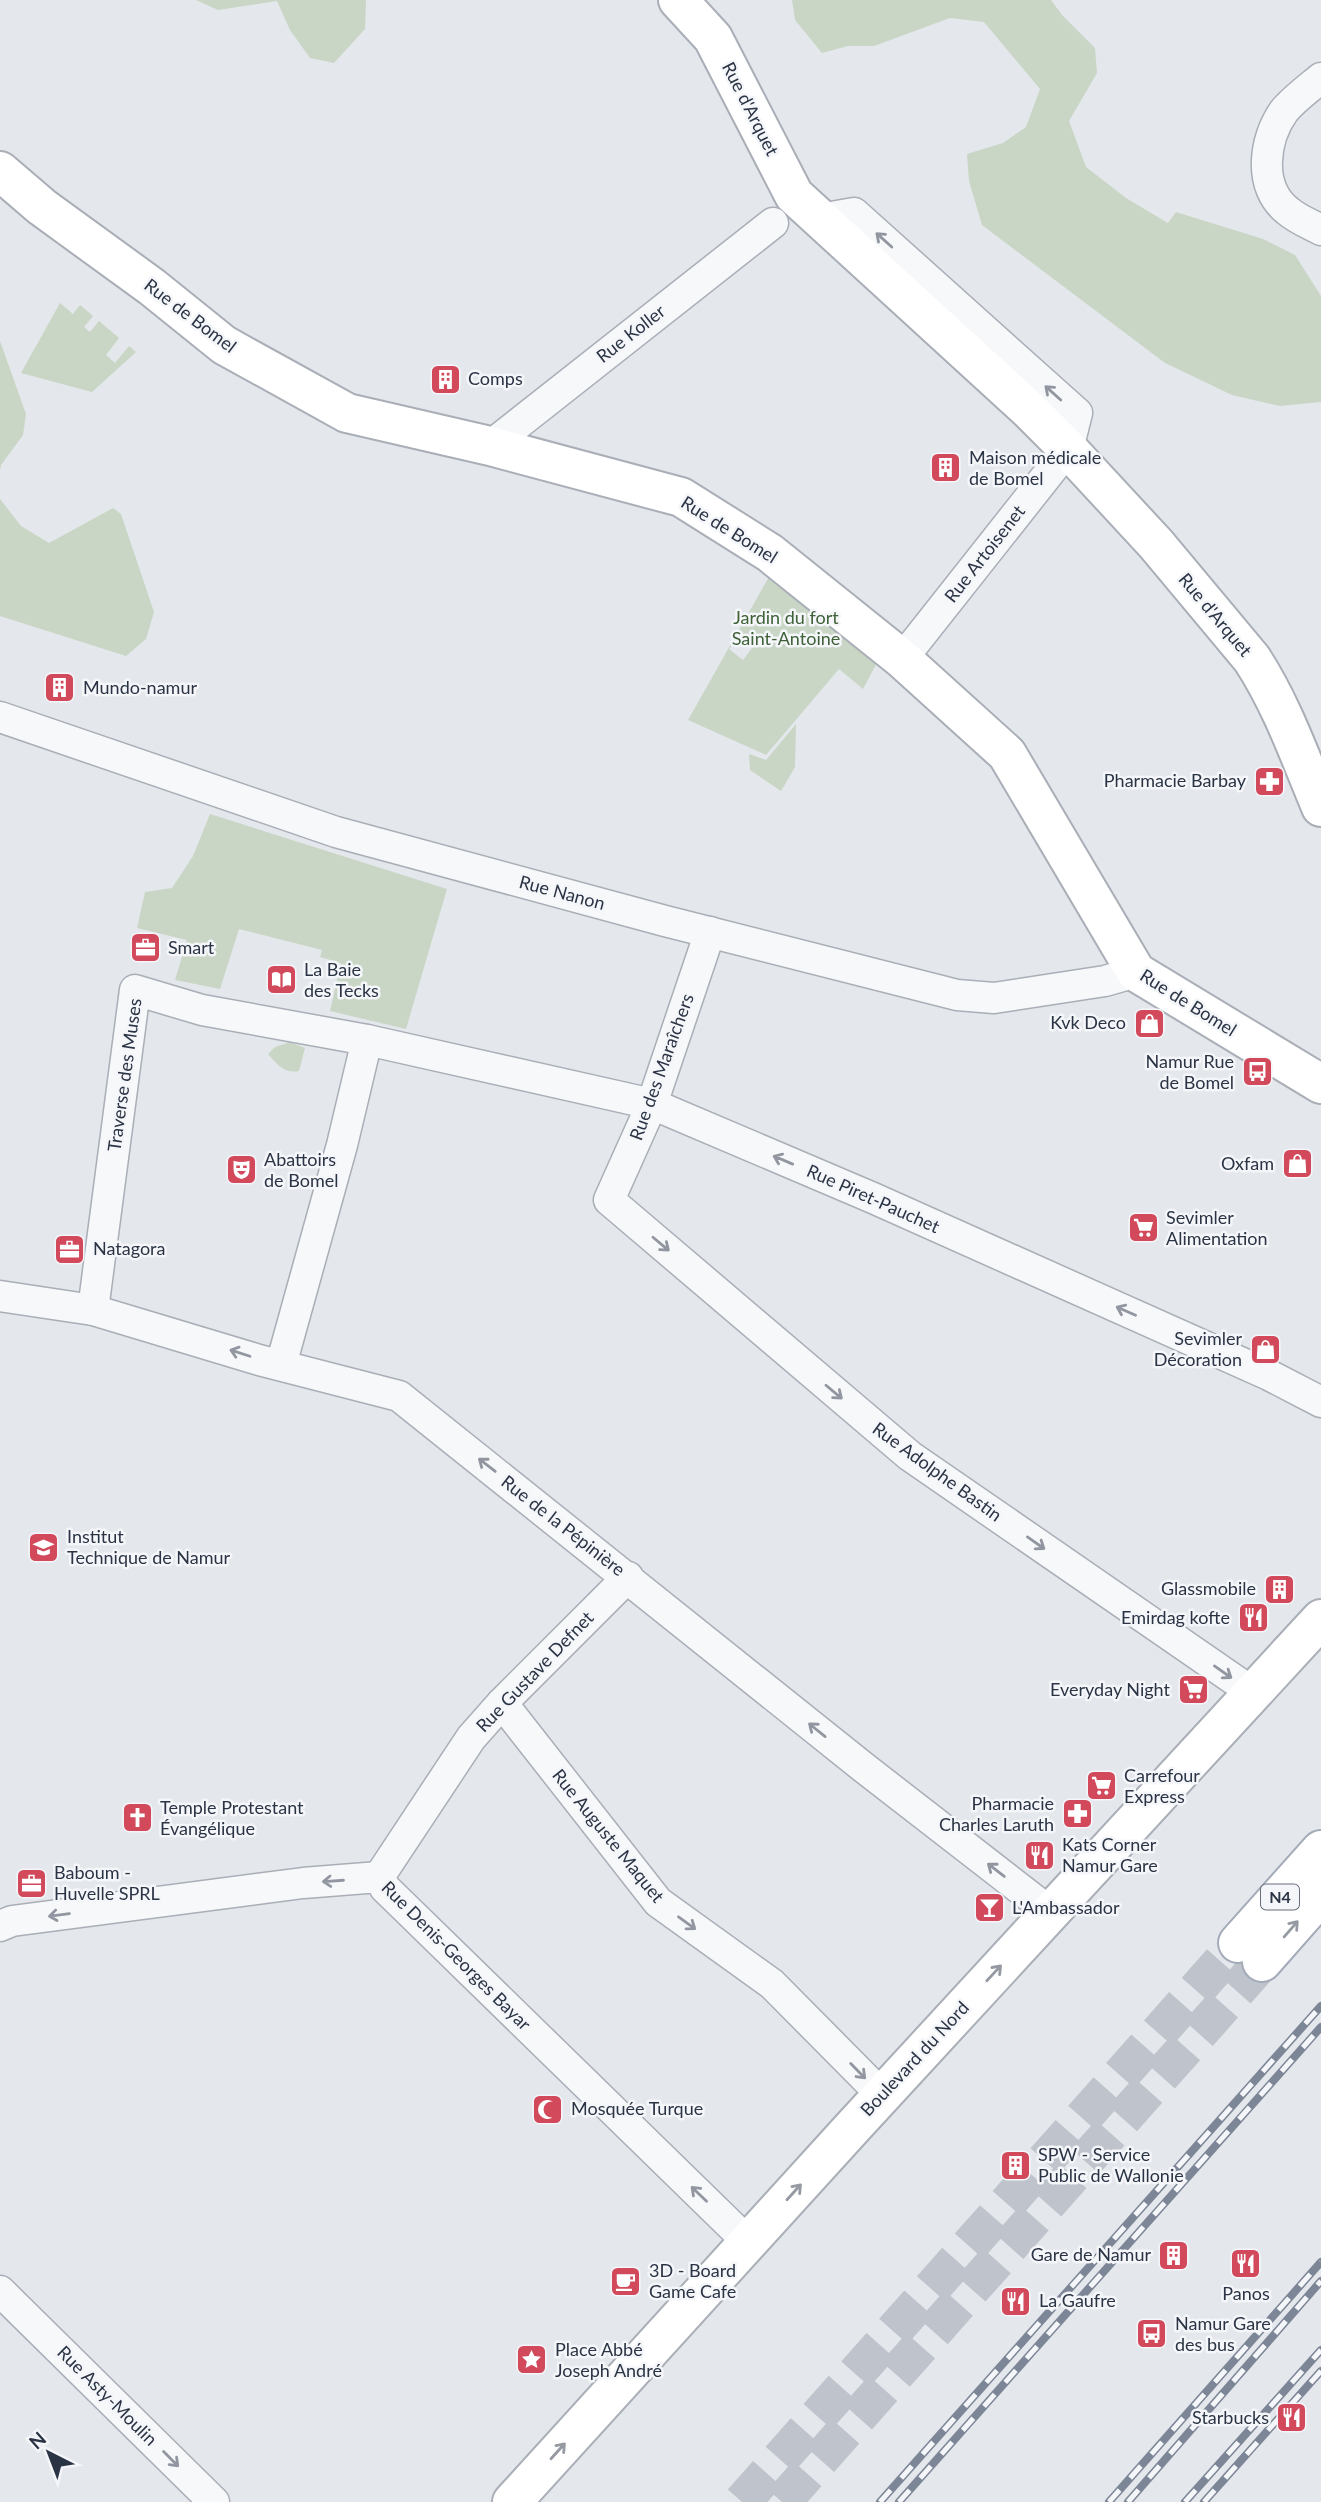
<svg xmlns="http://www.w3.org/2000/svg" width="1321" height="2502" viewBox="0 0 1321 2502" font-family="Lato,sans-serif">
	<rect width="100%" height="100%" fill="#e4e7ec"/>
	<g fill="#c9d6c5" fill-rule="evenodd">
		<polygon points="196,0 366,0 365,29 334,63 310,58 290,30 277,1 218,10"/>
		<polygon points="792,0 1051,0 1062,15 1095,48 1097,73 1069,121 1086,167 1126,198 1168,223 1176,212 1263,239 1295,255 1321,296 1321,402 1280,406 1232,395 1165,363 982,225 969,181 967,154 1003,143 1026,127 1040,89 984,22 950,18 874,46 848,46 822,53 795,20"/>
		<polygon points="60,303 73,314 80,305 93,316 84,327 90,332 99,321 119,338 106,355 115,363 129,346 136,352 92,392 21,373"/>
		<polygon points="0,341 26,414 23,435 1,465 0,470"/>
		<polygon points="0,499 21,526 49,543 113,508 121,514 154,612 146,639 126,656 0,616"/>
		<path d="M770,575l109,84 -16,30 -24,-20 -73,86 -78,-35zM741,634l14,10 -12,16 -14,-11z"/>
		<polygon points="796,724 795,767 781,791 750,770 749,754 766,760"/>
		<polygon points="210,814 447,889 406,1029 330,1011 341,963 320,957 322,950 239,929 220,989 175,980 187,940 137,928 145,892 172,888 193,856"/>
		<path d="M290,1042l15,6 -6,23c-15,3 -22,-7 -31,-17l7,-7z"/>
	</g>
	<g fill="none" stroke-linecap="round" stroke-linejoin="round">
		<g stroke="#bfc3cb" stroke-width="38" stroke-dasharray="38 19" stroke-linecap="butt">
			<polyline points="742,2502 1238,1943"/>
			<polyline points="782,2502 1262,1962"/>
		</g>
		<defs>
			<g id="street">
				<path d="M1321,78c-12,10 -27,21 -37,33 -20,28 -27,76 4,100 9,8 22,13 33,19"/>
				<polyline points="820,219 854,213 1077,413 1068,449 902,659"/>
				<polyline points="490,446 773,223"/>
				<polyline points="0,717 336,832 665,921 957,995 994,998 1105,981 1136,972"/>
				<polyline points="710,932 652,1104 609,1200 910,1456 1252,1692"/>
				<polyline points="0,1296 93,1310 259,1360 399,1396 863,1767 1050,1912"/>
				<polyline points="93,1310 135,990 202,1010 367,1040 652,1104 873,1198 1269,1375 1321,1402"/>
				<polyline points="281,1365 342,1145 367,1040"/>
				<polyline points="502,1703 658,1902 772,1984 882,2095"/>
				<polyline points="379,1877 471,1738 502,1703 628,1577"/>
				<polyline points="0,1926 12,1921 303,1883 379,1877 385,1888 748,2242"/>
				<polyline points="0,2291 214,2502"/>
			</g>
			<g id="secondary">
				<path d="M678,0l35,38 81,157 234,214 40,40 88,95 96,115c30,46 48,98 69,148"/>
				<polyline points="0,171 42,207 152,287 224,345 347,413 490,446 681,497 770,553 902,659 1007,754 1136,972 1321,1084"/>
				<polyline points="512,2502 852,2128 1321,1619"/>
			</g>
			<g id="primary">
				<polyline points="1238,1943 1321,1850"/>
				<polyline points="1262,1962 1321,1895"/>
			</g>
		</defs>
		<use href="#street" stroke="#a9aeb7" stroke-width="33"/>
		<use href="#secondary" stroke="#a9aeb7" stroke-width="42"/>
		<use href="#primary" stroke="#a3abb8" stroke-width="42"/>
		<use href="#street" stroke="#f7f8fa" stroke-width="30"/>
		<use href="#secondary" stroke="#fff" stroke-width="38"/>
		<use href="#primary" stroke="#fff" stroke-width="38"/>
		<defs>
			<g id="rail">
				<polyline points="880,2502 1321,2006"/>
				<polyline points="899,2502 1321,2027"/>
				<polyline points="1109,2502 1321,2262"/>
				<polyline points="1128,2502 1321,2281"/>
				<polyline points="1185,2502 1321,2350"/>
				<polyline points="1204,2502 1321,2371"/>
			</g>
		</defs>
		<use href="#rail" stroke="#7d8696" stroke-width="8"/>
		<use href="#rail" stroke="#f4f6f9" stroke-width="5" stroke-dasharray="16" stroke-linecap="butt"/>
	</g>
	<defs><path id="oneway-shaft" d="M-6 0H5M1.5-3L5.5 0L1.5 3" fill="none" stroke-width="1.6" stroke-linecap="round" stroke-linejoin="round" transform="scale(1.75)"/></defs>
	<g stroke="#9196a0">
		<use href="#oneway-shaft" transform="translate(884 240) rotate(-138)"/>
		<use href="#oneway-shaft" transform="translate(1053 393) rotate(-138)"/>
		<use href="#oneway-shaft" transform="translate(783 1160) rotate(-157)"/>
		<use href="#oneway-shaft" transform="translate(661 1244) rotate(40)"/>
		<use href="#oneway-shaft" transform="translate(1126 1311) rotate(-156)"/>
		<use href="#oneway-shaft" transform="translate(240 1353) rotate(-162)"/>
		<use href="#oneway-shaft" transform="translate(834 1392) rotate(40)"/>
		<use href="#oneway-shaft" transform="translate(487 1465) rotate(-142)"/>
		<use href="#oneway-shaft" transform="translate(1036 1543) rotate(35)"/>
		<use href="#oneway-shaft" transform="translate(1223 1672) rotate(35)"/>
		<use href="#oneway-shaft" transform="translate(817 1730) rotate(-141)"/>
		<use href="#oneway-shaft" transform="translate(996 1870) rotate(-142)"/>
		<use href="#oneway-shaft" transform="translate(333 1881) rotate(176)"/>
		<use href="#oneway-shaft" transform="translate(59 1915) rotate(173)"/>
		<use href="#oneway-shaft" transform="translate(687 1923) rotate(36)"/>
		<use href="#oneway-shaft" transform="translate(858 2071) rotate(46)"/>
		<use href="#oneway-shaft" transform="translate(699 2194) rotate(-136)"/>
		<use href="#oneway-shaft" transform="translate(171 2459) rotate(45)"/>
	</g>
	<g stroke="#959aa2">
		<use href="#oneway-shaft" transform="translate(1291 1929) rotate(-49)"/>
		<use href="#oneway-shaft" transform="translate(994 1973) rotate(-47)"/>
		<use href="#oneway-shaft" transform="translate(794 2192) rotate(-48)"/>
		<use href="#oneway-shaft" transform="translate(558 2451) rotate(-48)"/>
	</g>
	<defs>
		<symbol id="building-square" viewBox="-11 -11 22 22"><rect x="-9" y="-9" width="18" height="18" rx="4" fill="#d1495b" stroke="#f4f6f9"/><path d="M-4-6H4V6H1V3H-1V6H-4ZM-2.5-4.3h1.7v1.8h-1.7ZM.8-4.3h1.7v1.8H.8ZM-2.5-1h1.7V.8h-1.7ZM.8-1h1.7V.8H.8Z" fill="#fff"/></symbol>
		<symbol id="pharmacy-square" viewBox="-11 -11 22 22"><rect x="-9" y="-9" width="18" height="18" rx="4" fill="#d1495b" stroke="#f4f6f9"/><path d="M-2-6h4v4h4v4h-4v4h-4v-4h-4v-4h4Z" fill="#fff"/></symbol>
		<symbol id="office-square" viewBox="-11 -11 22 22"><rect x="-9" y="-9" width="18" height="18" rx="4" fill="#d1495b" stroke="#f4f6f9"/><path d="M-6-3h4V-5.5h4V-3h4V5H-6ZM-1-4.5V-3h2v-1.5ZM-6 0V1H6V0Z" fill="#fff"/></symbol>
		<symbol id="library-square" viewBox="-11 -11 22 22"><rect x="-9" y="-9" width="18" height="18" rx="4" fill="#d1495b" stroke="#f4f6f9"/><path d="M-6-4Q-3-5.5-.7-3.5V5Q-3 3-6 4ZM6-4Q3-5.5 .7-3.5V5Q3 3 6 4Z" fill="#fff"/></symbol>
		<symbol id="shop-square" viewBox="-11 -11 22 22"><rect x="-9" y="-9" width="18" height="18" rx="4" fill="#d1495b" stroke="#f4f6f9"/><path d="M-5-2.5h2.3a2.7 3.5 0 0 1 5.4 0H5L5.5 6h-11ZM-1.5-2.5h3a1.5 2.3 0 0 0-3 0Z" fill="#fff"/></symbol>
		<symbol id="bus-square" viewBox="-11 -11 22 22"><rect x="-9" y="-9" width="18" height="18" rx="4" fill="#d1495b" stroke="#f4f6f9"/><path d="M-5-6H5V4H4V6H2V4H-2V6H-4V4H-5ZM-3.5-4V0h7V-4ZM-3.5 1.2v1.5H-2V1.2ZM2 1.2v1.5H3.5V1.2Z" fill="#fff"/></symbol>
		<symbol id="theatre-square" viewBox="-11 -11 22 22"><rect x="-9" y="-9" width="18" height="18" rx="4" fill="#d1495b" stroke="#f4f6f9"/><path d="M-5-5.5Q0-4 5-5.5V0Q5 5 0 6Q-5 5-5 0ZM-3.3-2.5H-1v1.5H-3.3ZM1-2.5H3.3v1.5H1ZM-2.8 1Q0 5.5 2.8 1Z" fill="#fff"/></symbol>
		<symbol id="supermarket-square" viewBox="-11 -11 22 22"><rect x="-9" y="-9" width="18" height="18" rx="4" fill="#d1495b" stroke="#f4f6f9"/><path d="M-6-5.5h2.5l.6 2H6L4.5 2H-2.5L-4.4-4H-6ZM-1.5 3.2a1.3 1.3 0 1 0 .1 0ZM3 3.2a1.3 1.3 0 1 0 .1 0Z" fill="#fff"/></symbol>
		<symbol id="school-square" viewBox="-11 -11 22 22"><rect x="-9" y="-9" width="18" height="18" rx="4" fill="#d1495b" stroke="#f4f6f9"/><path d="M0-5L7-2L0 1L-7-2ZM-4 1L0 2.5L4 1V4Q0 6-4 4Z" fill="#fff"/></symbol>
		<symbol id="restaurant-square" viewBox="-11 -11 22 22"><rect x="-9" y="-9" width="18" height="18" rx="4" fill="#d1495b" stroke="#f4f6f9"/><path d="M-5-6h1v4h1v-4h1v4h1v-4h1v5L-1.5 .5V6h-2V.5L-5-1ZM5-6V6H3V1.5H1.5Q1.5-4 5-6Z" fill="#fff"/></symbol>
		<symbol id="church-square" viewBox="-11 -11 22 22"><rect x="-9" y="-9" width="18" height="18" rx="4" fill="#d1495b" stroke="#f4f6f9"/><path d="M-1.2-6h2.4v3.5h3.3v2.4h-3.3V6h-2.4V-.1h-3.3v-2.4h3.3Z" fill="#fff"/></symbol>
		<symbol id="bar-square" viewBox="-11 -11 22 22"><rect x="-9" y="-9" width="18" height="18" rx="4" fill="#d1495b" stroke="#f4f6f9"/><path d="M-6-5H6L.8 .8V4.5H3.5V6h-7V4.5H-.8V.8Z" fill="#fff"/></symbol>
		<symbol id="mosque-square" viewBox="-11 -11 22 22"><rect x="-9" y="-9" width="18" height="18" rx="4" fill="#d1495b" stroke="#f4f6f9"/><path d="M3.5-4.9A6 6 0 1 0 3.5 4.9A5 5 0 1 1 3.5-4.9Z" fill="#fff"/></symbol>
		<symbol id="cafe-square" viewBox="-11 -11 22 22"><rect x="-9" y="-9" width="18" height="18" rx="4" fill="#d1495b" stroke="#f4f6f9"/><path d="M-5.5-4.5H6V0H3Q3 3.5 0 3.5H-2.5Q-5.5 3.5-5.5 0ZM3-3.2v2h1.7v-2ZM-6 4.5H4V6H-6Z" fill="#fff"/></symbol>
		<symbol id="sight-square" viewBox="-11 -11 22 22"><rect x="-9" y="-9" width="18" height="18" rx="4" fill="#d1495b" stroke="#f4f6f9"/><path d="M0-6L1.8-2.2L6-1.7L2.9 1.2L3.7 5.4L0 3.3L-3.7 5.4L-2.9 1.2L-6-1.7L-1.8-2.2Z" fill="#fff"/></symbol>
	</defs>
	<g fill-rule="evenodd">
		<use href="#building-square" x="428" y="362" width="35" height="35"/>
		<use href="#building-square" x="928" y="450" width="35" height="35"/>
		<use href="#building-square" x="42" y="670" width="35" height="35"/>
		<use href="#pharmacy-square" x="1252" y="764" width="35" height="35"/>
		<use href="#office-square" x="128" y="930" width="35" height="35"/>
		<use href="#library-square" x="264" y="962" width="35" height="35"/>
		<use href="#shop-square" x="1132" y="1006" width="35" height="35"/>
		<use href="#bus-square" x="1240" y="1054" width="35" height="35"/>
		<use href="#shop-square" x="1280" y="1146" width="35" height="35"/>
		<use href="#theatre-square" x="224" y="1152" width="35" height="35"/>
		<use href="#supermarket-square" x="1126" y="1210" width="35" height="35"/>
		<use href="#office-square" x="52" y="1232" width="35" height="35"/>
		<use href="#shop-square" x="1248" y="1332" width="35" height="35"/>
		<use href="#school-square" x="26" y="1530" width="35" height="35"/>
		<use href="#building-square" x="1262" y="1572" width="35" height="35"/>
		<use href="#restaurant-square" x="1236" y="1600" width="35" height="35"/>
		<use href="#supermarket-square" x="1176" y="1672" width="35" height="35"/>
		<use href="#supermarket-square" x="1084" y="1768" width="35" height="35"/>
		<use href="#pharmacy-square" x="1060" y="1796" width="35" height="35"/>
		<use href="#church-square" x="120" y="1800" width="35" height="35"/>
		<use href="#restaurant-square" x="1022" y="1838" width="35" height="35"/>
		<use href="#office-square" x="14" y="1866" width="35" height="35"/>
		<use href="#bar-square" x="972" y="1890" width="35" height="35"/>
		<use href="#mosque-square" x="530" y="2092" width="35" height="35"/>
		<use href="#building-square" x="998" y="2148" width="35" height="35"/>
		<use href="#building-square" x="1156" y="2238" width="35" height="35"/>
		<use href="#restaurant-square" x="1228" y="2246" width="35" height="35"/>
		<use href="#cafe-square" x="608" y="2264" width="35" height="35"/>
		<use href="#restaurant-square" x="998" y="2284" width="35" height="35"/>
		<use href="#bus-square" x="1134" y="2316" width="35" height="35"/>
		<use href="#sight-square" x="514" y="2342" width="35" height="35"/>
		<use href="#restaurant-square" x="1274" y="2400" width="35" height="35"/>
	</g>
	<g text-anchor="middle" stroke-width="5" stroke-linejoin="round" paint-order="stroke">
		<rect fill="#f4f6f9" stroke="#676e7b" stroke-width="2" x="1261" y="1884.5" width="38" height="25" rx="5"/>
		<g font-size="16" font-weight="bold" fill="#2b3445">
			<text x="1280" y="1903">N4</text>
		</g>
		<g font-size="18" fill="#2b3445" stroke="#f4f6f9">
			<text transform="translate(750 109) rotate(63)" y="6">Rue d'Arquet</text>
			<text transform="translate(190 316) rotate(37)" y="6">Rue de Bomel</text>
			<text transform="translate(631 334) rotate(-38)" y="6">Rue Koller</text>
			<text transform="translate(729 530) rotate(32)" y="6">Rue de Bomel</text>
			<text transform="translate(985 554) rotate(-52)" y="6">Rue Artoisenet</text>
			<text transform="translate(1215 615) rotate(50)" y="6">Rue d'Arquet</text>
			<text transform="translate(562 893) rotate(15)" y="6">Rue Nanon</text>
			<text transform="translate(1188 1003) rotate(32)" y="6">Rue de Bomel</text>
			<text transform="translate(662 1067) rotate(-70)" y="6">Rue des Maraîchers</text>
			<text transform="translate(125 1075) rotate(-82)" y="6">Traverse des Muses</text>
			<text transform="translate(873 1199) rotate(24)" y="6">Rue Piret-Pauchet</text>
			<text transform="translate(937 1472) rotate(36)" y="6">Rue Adolphe Bastin</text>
			<text transform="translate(563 1526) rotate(38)" y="6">Rue de la Pépinière</text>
			<text transform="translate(535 1672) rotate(-46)" y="6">Rue Gustave Defnet</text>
			<text transform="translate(608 1836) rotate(51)" y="6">Rue Auguste Maquet</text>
			<text transform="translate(456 1956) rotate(45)" y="6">Rue Denis-Georges Bayar</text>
			<text transform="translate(915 2059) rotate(-47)" y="6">Boulevard du Nord</text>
			<text transform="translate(107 2396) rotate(45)" y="6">Rue Asty-Moulin</text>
		</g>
		<g font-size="18" fill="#2b3445" stroke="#f4f6f9" text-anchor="start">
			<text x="468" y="385">Comps</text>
			<text x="969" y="464">Maison médicale<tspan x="969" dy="21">de Bomel</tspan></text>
			<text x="83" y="694">Mundo-namur</text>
			<text x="1246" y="787" text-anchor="end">Pharmacie Barbay</text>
			<text x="168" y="954">Smart</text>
			<text x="304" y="976">La Baie<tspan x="304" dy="21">des Tecks</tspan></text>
			<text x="1126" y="1029" text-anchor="end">Kvk Deco</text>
			<text x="1234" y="1068" text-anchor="end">Namur Rue<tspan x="1234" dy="21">de Bomel</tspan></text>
			<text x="264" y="1166">Abattoirs<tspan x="264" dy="21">de Bomel</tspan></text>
			<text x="1274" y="1170" text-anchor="end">Oxfam</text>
			<text x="1166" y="1224">Sevimler<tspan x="1166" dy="21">Alimentation</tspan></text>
			<text x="93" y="1255">Natagora</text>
			<text x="1242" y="1345" text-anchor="end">Sevimler<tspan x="1242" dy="21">Décoration</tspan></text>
			<text x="67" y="1543">Institut<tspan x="67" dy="21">Technique de Namur</tspan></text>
			<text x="1256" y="1595" text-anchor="end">Glassmobile</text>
			<text x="1230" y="1624" text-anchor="end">Emirdag kofte</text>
			<text x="1170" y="1696" text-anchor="end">Everyday Night</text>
			<text x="1124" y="1782">Carrefour<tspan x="1124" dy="21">Express</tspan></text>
			<text x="1054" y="1810" text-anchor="end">Pharmacie<tspan x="1054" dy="21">Charles Laruth</tspan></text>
			<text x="160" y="1814">Temple Protestant<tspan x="160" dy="21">Évangélique</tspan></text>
			<text x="1062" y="1851">Kats Corner<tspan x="1062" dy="21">Namur Gare</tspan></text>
			<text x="54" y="1879">Baboum -<tspan x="54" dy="21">Huvelle SPRL</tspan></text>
			<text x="1012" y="1914">L'Ambassador</text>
			<text x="571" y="2115">Mosquée Turque</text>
			<text x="1038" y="2161">SPW - Service<tspan x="1038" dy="21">Public de Wallonie</tspan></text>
			<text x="1151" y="2261" text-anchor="end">Gare de Namur</text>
			<text x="649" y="2277">3D - Board<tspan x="649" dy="21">Game Cafe</tspan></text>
			<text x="1246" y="2300" text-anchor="middle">Panos</text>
			<text x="1039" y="2307">La Gaufre</text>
			<text x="1175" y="2330">Namur Gare<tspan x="1175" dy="21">des bus</tspan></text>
			<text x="555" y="2356">Place Abbé<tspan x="555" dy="21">Joseph André</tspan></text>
			<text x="1269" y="2424" text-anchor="end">Starbucks</text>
		</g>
		<g font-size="18" fill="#3f6138" stroke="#f4f6f9">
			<text x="786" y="624">Jardin du fort<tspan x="786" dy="21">Saint-Antoine</tspan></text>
		</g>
	</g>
	<g transform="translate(49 2453) rotate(318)" stroke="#f4f6f9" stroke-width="5" paint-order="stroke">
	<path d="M0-5L12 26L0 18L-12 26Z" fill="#2b3445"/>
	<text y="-10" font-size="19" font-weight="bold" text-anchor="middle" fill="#2b3445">N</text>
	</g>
</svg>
